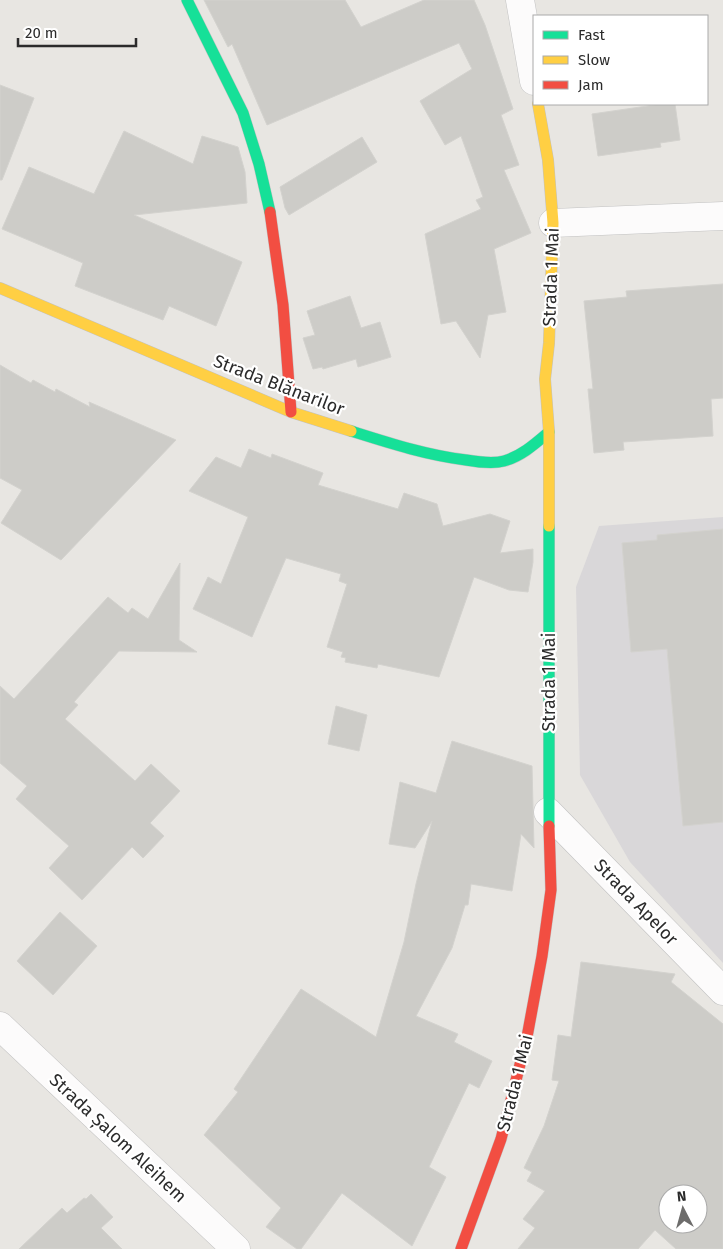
<svg xmlns="http://www.w3.org/2000/svg" width="723" height="1249" viewBox="0 0 723 1249" font-family="'Fira Sans',sans-serif">
	<rect width="100%" height="100%" fill="#e8e6e2"/>
	<polygon fill="#d9d7d9" points="723,517 723,963 630,862 580,775 576,587 599,526"/>
	<g fill="#cdccc8" stroke="#d3d2ce" fill-rule="evenodd">
		<polygon points="204,0 345,0 361,27 424,0 474,0 485,25 513,109 501,115 519,165 504,170 531,233 494,249 506,312 488,315 480,358 456,321 441,324 425,234 481,209 476,200 483,197 461,136 445,145 420,101 472,69 459,43 267,125 232,44 228,47"/>
		<polygon points="0,85 34,98 2,180 0,180"/>
		<polygon points="661,104 675,104 680,140 660,143 661,147 598,156 592,114"/>
		<polygon points="124,131 193,164 202,136 238,147 245,172 247,203 134,215 242,262 216,326 169,306 163,320 75,286 83,263 2,229 29,167 94,194"/>
		<polygon points="362,137 377,162 289,215 285,208 280,187"/>
		<polygon points="723,284 723,398 711,399 713,436 623,442 624,450 594,453 588,389 593,389 584,301 627,297 626,291"/>
		<polygon points="350,296 361,328 380,322 391,357 358,367 356,359 323,369 322,367 313,369 303,338 315,335 307,311"/>
		<polygon points="0,365 31,383 33,380 55,392 56,389 90,407 89,402 176,440 61,560 1,523 22,490 0,478"/>
		<polygon points="249,449 271,458 272,454 323,473 318,485 398,509 404,493 437,504 443,526 490,514 510,521 500,553 533,549 533,562 528,592 509,590 474,577 439,677 378,664 377,668 345,662 346,658 341,657 343,652 327,647 347,584 339,581 341,574 286,558 252,637 193,609 208,577 221,584 248,517 189,491 216,457 241,468"/>
		<polygon points="723,529 723,822 683,826 667,649 631,652 622,543 657,540 657,535"/>
		<polygon points="180,563 179,640 197,652 119,651 74,702 78,705 65,719 135,781 151,764 180,791 150,823 164,836 143,858 132,847 82,900 49,868 69,846 16,799 27,786 0,763 0,686 14,699 108,597 128,613 132,608 148,619"/>
		<polygon points="336,706 367,715 359,751 328,744"/>
		<polygon points="452,741 532,766 534,848 521,834 512,891 471,884 468,905 465,905 452,948 416,1016 458,1034 454,1042 492,1061 479,1088 469,1083 429,1167 446,1177 412,1246 342,1193 301,1249 297,1249 266,1227 281,1208 204,1135 238,1092 234,1089 301,989 376,1037 404,942 416,884 432,821 415,848 389,844 400,782 436,793"/>
		<polygon points="60,912 97,946 53,995 17,961"/>
		<path d="M581,962l94,12 -4,8 52,42v225h-47l-21,-19 -17,19h-120l17,-21 -12,-9 22,-28 -18,-10 5,-9 -8,-4 20,-42 15,-45 -7,-1 6,-45 13,2zM668,1194h30v30h-30z"/>
		<polygon points="91,1194 113,1217 101,1228 122,1249 19,1249 62,1208 67,1213 84,1198 86,1199"/>
	</g>
	<g fill="none" stroke-linecap="round" stroke-linejoin="round">
		<defs>
			<g id="street">
				<polyline points="520,0 534,81"/>
				<polyline points="553,223 723,216"/>
				<polyline points="548,812 723,991"/>
				<polyline points="0,1026 236,1249"/>
			</g>
			<g id="fast">
				<polyline points="187,0 243,113 259,164 270,212"/>
				<path d="M351,431c38,12 75,24 115,29 12,2 27,4 38,1 18,-5 32,-18 45,-29"/>
				<polyline points="549,526 549,826"/>
			</g>
			<g id="slow">
				<polyline points="538,104 548,160 553,223 549,343 545,379 549,432 549,526"/>
				<polyline points="0,288 291,412 351,431"/>
			</g>
			<g id="jam">
				<polyline points="270,212 283,305 291,412"/>
				<polyline points="461,1249 501,1139 527,1037 542,956 551,890 549,826"/>
			</g>
		</defs>
		<use href="#street" stroke="#c2c2c2" stroke-width="29"/>
		<use href="#fast" stroke="#c2c2c2" stroke-width="12"/>
		<use href="#slow" stroke="#c2c2c2" stroke-width="12"/>
		<use href="#jam" stroke="#c2c2c2" stroke-width="12"/>
		<use href="#street" stroke="#fcfbfb" stroke-width="28"/>
		<use href="#fast" stroke="#16e098" stroke-width="11"/>
		<use href="#slow" stroke="#ffcf43" stroke-width="11"/>
		<use href="#jam" stroke="#f24e42" stroke-width="11"/>
	</g>
	<g text-anchor="middle" stroke-width="4.5" stroke-linejoin="round" paint-order="stroke">
		<g font-size="18" fill="#2b2b2b" stroke="#fff">
			<text transform="translate(551 277) rotate(-88)" y="6">Strada 1 Mai</text>
			<text transform="translate(279 385) rotate(21)" y="6">Strada Blănarilor</text>
			<text transform="translate(549 682) rotate(-90)" y="6">Strada 1 Mai</text>
			<text transform="translate(636 902) rotate(46)" y="6">Strada Apelor</text>
			<text transform="translate(515 1083) rotate(-76)" y="6">Strada 1 Mai</text>
			<text transform="translate(118 1138) rotate(43)" y="6">Strada Șalom Aleihem</text>
		</g>
	</g>
	<rect x="533" y="15" width="175" height="90" fill="#ffffff" stroke="#aaaaaa"/>
	<rect x="543" y="31" width="25" height="8" fill="#16e098" stroke="#aaaaaa"/>
	<text x="578" y="40" font-size="15" fill="#2b2b2b">Fast</text>
	<rect x="543" y="56" width="25" height="8" fill="#ffcf43" stroke="#aaaaaa"/>
	<text x="578" y="65" font-size="15" fill="#2b2b2b">Slow</text>
	<rect x="543" y="81" width="25" height="8" fill="#f24e42" stroke="#aaaaaa"/>
	<text x="578" y="90" font-size="15" fill="#2b2b2b">Jam</text>
	<g transform="translate(683 1209) rotate(354)"><circle r="24" fill="#ffffff" stroke="#aaaaaa"/>
	<path d="M0-4L9 19L0 12L-9 19Z" fill="#6d6c6b"/>
	<text y="-8" font-size="14" font-weight="bold" text-anchor="middle" fill="#2b2b2b">N</text>
	</g>
	<path d="M18 38v8h118v-8" fill="none" stroke="#2b2b2b" stroke-width="2.5"/>
	<text x="25" y="38" font-size="15" fill="#2b2b2b" stroke="#ffffff" stroke-width="4" paint-order="stroke">20 m</text>
</svg>
